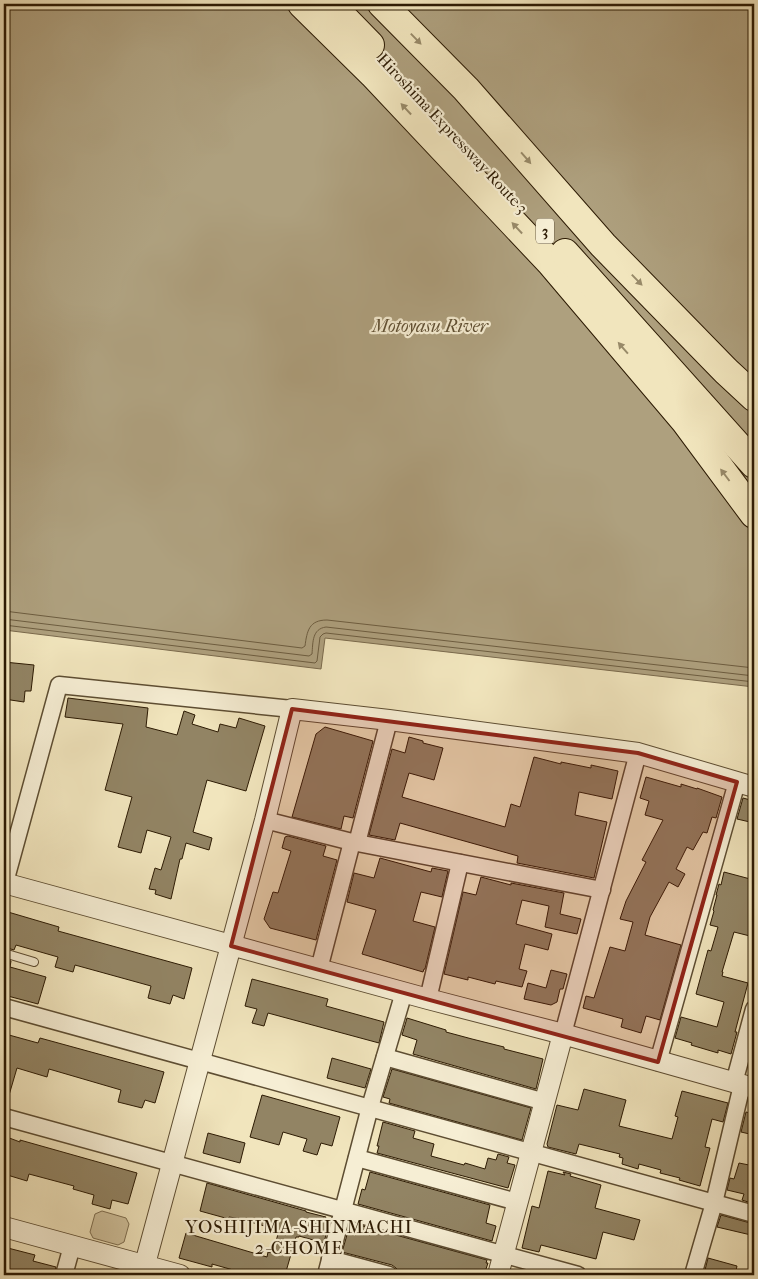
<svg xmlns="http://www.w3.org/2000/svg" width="758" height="1279" viewBox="0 0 758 1279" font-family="'IM FELL French Canon',serif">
	<rect width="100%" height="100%" fill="#f1e5bd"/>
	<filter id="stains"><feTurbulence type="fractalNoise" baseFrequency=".004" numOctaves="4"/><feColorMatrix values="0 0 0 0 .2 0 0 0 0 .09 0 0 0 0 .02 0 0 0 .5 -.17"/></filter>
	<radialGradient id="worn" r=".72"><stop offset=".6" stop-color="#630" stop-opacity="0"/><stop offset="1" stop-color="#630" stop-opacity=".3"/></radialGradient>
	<polygon fill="#d0c29d" stroke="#7e6e50" points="102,1211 126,1218 129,1224 124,1242 118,1245 93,1238 90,1232 95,1214"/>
	<polygon fill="#aea07e" stroke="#7a6a4d" points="4,4 754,4 754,687 325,638 321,669 4,630"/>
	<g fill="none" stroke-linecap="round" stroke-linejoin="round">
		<g stroke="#6d5d40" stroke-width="1">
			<path d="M4,611l298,37 3,-2c2,-15 4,-26 22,-26l427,48"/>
			<path d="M4,619l305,37 3,-2c1,-12 0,-25 14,-27l428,49"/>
			<polyline points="4,625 315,663 317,661 320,637 323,634 326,633 754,682"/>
		</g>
	</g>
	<g fill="#928464" stroke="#2c1a03">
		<polygon points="4,662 34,665 31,691 25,691 24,702 4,699"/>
		<polygon points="68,698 148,708 146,727 177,735 184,711 195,715 192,724 218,732 220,724 236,728 239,718 265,726 246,791 207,780 193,832 212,838 209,850 186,843 182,859 180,859 171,899 155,894 156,890 149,889 155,868 161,870 171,837 147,830 141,853 118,847 132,797 105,790 123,724 65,717"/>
		<polygon points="325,727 373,741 353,818 344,816 341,829 292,817 316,734"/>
		<polygon points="409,737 423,741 423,743 443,748 434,780 409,773 402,797 505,827 511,804 520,807 534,757 561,764 561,762 591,768 591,765 618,771 612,799 579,792 575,815 607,822 594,878 517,863 518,856 400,823 395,840 369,835 392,749 405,753"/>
		<polygon points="646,777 681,787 681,784 697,789 697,788 722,797 716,818 712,817 707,833 703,832 693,850 687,847 676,869 685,874 678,887 669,882 650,917 645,935 681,945 660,1020 646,1016 641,1033 621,1027 623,1019 583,1008 586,996 594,998 610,947 625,951 633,922 620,919 626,901 646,862 642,860 663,820 645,815 649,801 640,798"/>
		<polygon points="743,798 754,801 754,821 750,820 750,822 737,819"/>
		<polygon points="288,836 326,846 323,856 337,860 316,940 270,928 264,919 273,892 278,893 291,851 282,848 285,837"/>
		<polygon points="380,858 431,872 432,868 448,871 442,897 421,892 413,921 435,927 425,969 424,969 423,972 362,954 376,910 347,902 354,873 374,878"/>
		<polygon points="724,872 754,880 754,937 734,932 722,972 723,972 722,976 748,983 735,1032 737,1032 731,1054 718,1050 718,1053 691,1045 692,1043 675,1038 681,1017 717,1027 724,1002 696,994 708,950 711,951 718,927 710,925 714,911 713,910 717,895 716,895 719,884 721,885"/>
		<polygon points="481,877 511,885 511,883 564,893 560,914 581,919 577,934 545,927 549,906 522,900 516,924 552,934 548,950 525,944 519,969 527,971 522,987 496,981 495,984 468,977 468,980 444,974 463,892 476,895"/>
		<polygon points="8,912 59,927 58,931 192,968 184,999 173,995 170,1004 148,998 151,986 75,965 73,972 55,967 58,957 16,945 14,950 4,947 4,926"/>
		<polygon points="4,959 11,961 10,967 46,977 38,1004 4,995"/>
		<polygon points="551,970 567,974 563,989 560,989 557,1002 551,1005 524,999 528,983 546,988"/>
		<polygon points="252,979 328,999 326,1006 384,1022 379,1043 268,1013 264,1026 252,1023 257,1009 245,1006"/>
		<polygon points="407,1018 446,1030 446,1032 472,1039 504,1047 504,1049 543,1059 536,1089 413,1054 417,1040 402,1035"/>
		<polygon points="9,1035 38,1043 40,1038 164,1072 155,1103 145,1100 142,1108 118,1102 121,1090 49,1069 47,1077 17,1068 7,1102 4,1102 4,1054"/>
		<polygon points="332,1058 371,1069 365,1088 327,1078"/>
		<polygon points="392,1069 531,1108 522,1140 389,1103 390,1099 383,1097"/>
		<polygon points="584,1089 626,1100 619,1126 672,1139 678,1117 675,1116 682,1091 728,1103 723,1122 712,1119 705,1147 710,1148 700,1186 679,1180 680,1178 660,1173 661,1170 639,1164 638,1169 622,1164 623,1158 619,1157 620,1154 579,1144 576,1154 548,1147 547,1144 557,1105 578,1110"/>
		<polygon points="262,1095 340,1117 332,1146 321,1143 317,1155 303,1151 307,1139 283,1132 279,1145 250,1137"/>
		<polygon points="746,1112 754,1114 754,1135 741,1132"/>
		<polygon points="383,1122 415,1131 413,1138 434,1144 431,1156 464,1165 465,1163 485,1169 488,1158 496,1160 498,1154 509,1157 507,1163 515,1165 508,1188 377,1153 379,1146 377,1146"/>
		<polygon points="208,1133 245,1143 240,1163 203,1153"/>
		<polygon points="4,1136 20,1142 20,1140 137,1173 128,1204 112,1200 110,1209 92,1204 94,1195 73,1189 74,1186 29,1174 27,1181 4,1174"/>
		<polygon points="739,1163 754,1166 754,1204 742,1200 744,1194 727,1190 730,1178 734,1179"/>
		<polygon points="548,1171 565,1175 563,1172 571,1174 570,1176 601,1185 595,1208 640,1220 634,1240 603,1232 596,1259 541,1245 539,1252 522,1248 532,1206 539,1208"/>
		<polygon points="370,1172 490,1205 486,1223 496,1226 492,1241 358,1204 362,1189 365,1190"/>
		<polygon points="207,1183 306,1211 306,1212 326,1217 324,1221 329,1222 324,1243 299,1236 299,1237 296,1237 285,1275 251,1275 212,1264 212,1267 179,1258 186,1233 267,1257 268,1252 273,1253 279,1230 236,1218 229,1217 229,1219 200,1211"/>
		<polygon points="721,1215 754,1224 751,1235 717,1227"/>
		<polygon points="352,1223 487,1260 486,1263 488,1263 484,1275 411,1275 398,1271 396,1268 392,1265 342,1252 349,1228 350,1228"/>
		<polygon points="4,1247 35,1255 33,1261 56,1267 54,1275 4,1275"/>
		<polygon points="708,1258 737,1266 735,1275 711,1275 704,1274"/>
	</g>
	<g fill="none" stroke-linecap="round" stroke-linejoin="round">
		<defs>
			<polyline id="service" points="4,953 34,962"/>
			<g id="minor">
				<polyline points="265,820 352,842 602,890"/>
				<polyline points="357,843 389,720"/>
				<polyline points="4,886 59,685 292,709"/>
				<polyline points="319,969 352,842"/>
				<polyline points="428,999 460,863"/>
				<polyline points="4,1007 754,1214"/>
				<polyline points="563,1034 638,753"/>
				<polyline points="385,1057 545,1102"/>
				<polyline points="658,1062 737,782"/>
				<polyline points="734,1083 754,1009"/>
				<polyline points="4,1117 578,1275"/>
				<polyline points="357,1158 517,1202"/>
				<polyline points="330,1259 389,1275"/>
				<polyline points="64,1275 72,1246"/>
				<polyline points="326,1275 370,1107 404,992"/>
				<polyline points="693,1275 714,1203 742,1085"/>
			</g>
			<g id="tertiary">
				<polyline points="4,883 428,999 563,1034 754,1088"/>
				<polyline points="4,1227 180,1275"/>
				<polyline points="142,1275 265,820 292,709 389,720 638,753 754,787"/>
				<polyline points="498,1275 563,1034"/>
			</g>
			<g id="motorway">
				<polyline points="302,4 373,74 551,263 685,421 754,514"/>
				<polyline points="330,4 370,45"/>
				<polyline points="382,4 466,89 603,245 726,371 754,397"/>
				<polyline points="565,253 754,464"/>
			</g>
		</defs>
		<use href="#service" stroke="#5d4d32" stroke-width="10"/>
		<use href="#minor" stroke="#5d4d32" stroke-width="19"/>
		<use href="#tertiary" stroke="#5d4d32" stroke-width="22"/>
		<use href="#motorway" stroke="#2c1a03" stroke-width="30"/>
		<use href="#service" stroke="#f6eed4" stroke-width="8"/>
		<use href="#minor" stroke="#f6eed4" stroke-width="16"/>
		<use href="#tertiary" stroke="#f6eed4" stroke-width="20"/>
		<use href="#motorway" stroke="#f1e5bd" stroke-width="28"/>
	</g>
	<defs><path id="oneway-solid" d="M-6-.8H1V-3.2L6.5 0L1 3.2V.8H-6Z" transform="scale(1.25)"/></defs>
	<g fill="#988a69">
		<use href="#oneway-solid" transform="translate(416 39) rotate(46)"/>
		<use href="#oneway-solid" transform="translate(406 109) rotate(-133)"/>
		<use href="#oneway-solid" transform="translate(526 158) rotate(49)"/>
		<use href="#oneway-solid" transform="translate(517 228) rotate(-133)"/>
		<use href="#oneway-solid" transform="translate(637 280) rotate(46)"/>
		<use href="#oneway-solid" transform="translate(623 348) rotate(-131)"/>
		<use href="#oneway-solid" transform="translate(725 475) rotate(-127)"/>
	</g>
	<path fill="#8f2418" fill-opacity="0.2" stroke="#8f2418" stroke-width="4" stroke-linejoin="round" d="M292,709l346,44 99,29 -79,280 -427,-116z"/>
	<g text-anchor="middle" stroke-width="4.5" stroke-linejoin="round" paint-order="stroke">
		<rect fill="#f6eed4" stroke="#695a42" stroke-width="1" x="536" y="218.5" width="18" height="25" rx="4"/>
		<g font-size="15" font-weight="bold" fill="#2c1a03">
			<text x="545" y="236">3</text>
		</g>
		<g font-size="16" fill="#2c1a03" stroke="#f6eed4">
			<text transform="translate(453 133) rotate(47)" y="6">Hiroshima Expressway Route 3</text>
		</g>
		<g font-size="18" font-style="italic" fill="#605034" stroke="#f6eed4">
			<text x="430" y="332">Motoyasu River</text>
		</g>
		<g font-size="18" letter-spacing="1" fill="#2c1a03" stroke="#f6eed4">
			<text x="299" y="1233">YOSHIJIMA-SHINMACHI<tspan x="299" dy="21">2-CHOME</tspan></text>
		</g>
	</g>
	<rect width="758" height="1279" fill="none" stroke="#f1e5bd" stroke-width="20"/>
	<rect x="5" y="5" width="748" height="1269" fill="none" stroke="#2c1a03" stroke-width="2.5"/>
	<rect x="10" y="10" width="738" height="1259" fill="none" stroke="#2c1a03"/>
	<rect width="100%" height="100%" filter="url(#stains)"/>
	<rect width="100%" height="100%" fill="url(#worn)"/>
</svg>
